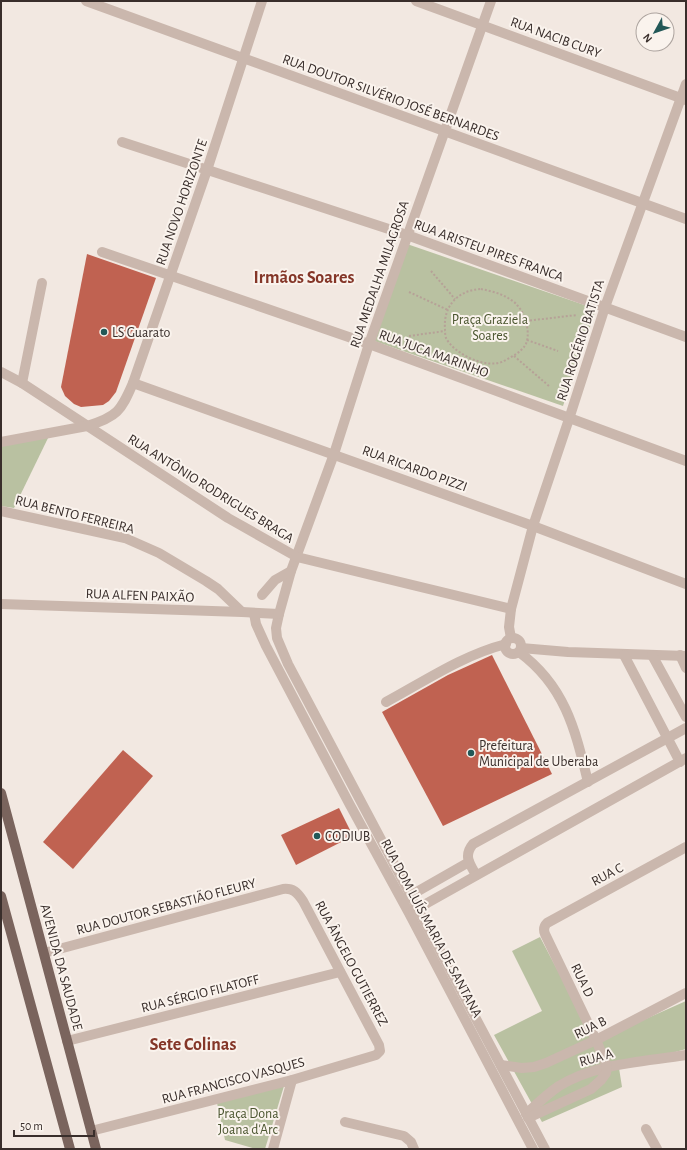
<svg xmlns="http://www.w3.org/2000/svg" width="687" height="1150" viewBox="0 0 687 1150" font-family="'Alegreya Sans',sans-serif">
	<rect width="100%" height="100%" fill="#f2e8e1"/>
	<g fill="#b9c1a1">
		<polygon points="407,244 596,309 563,406 374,341"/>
		<polygon points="49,436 14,508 1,506 1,446"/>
		<polygon points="540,937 591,1034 605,1037 686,1001 686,1049 619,1068 622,1087 542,1122 494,1035 542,1011 512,951"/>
		<polygon points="284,1086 265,1149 256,1149 225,1140 217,1103"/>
	</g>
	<g fill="#c06251">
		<polygon points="87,254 156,278 116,392 109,401 103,405 81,407 74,404 65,396 61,387"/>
		<polygon points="492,655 552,774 443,826 382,712 448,675"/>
		<polygon points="123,750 153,776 73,869 43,842"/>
		<polygon points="339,808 353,836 296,865 281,835"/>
	</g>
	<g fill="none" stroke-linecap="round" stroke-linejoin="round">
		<g stroke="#b6a197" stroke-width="2" stroke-dasharray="2 2" stroke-linecap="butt">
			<polyline points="431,271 455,299"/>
			<path d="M481,289c9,2 19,4 27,9 3,2 7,4 9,7 9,9 15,32 7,42 -6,7 -13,10 -20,14 -17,9 -50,-7 -58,-23 -1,-3 -1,-7 -1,-9 -2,-24 14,-39 36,-40z"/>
			<polyline points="409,292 448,310"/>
			<polyline points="526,321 577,315"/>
			<polyline points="409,336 445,331"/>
			<polyline points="527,340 558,351"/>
			<polyline points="514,356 549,386"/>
		</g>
		<g stroke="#cab7ad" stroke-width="10">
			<polyline points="86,1 686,219"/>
			<polyline points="416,1 686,100"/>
			<polyline points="491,1 369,344 334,454 291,571 279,614 276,628 277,638 288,664 545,1149"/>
			<polyline points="122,142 407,235 686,337"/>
			<polyline points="102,252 369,344 686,461"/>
			<polyline points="1,372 22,383 228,518 297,557 511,609"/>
			<polyline points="22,383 42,283"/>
			<polyline points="133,383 533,526 686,584"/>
			<path d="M1,442l86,-16c30,-9 34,-15 46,-43l74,-213 55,-169"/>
			<polyline points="1,511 125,538 159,553 206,581 218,589 242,612"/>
			<polyline points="262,595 275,580 291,571"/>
			<polyline points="1,604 242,612 279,614"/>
			<polyline points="254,613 256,624 266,646 350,805 409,913 533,1149"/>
			<polyline points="511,638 509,627 511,609 533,526 569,419 605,307 686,84"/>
			<circle cx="513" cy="646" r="8"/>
			<polyline points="521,648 568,652 686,656"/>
			<path d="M519,652c46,34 56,77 69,130"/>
			<polyline points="624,655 680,762"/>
			<polyline points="652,655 686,717"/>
			<polyline points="680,655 686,668"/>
			<path d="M386,702c39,-21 77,-47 120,-58"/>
			<path d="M476,875c-6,-11 -13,-19 -3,-31l213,-116"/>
			<polyline points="406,898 469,862"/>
			<polyline points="413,911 686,758"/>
			<path d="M44,953l239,-64c10,-1 14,3 20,12l76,144 1,6 -4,4 -84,25 -201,51"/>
			<polyline points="67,1041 340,972"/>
			<polyline points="501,1065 522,1068 534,1067 546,1063 596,1040 686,993"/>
			<path d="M526,1114c11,-10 21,-20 33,-28 38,-23 84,-24 127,-31"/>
			<path d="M528,1118l63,-29 10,-9 5,-7 1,-7 -11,-26 -51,-106c-2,-5 -1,-8 2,-11l139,-76"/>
			<polyline points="345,1122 404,1136 411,1142 414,1149"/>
			<polyline points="646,1129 657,1149"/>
			<polyline points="273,1149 292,1080"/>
		</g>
		<g stroke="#7a645d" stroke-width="10">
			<polyline points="1,793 96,1149"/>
			<polyline points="1,896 70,1149"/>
		</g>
	</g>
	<g fill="#225857" stroke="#faf3ed" stroke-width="1.5">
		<circle cx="104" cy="332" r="4"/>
		<circle cx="471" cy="753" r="4"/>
		<circle cx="317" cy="836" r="4"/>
	</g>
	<g text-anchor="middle" stroke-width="4" stroke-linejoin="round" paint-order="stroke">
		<g font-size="14" fill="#392e2b" stroke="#faf3ed">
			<text transform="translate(556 37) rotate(20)" y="5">RUA NACIB CURY</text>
			<text transform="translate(391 97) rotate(20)" y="5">RUA DOUTOR SILVÉRIO JOSÉ BERNARDES</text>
			<text transform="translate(181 202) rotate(-71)" y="5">RUA NOVO HORIZONTE</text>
			<text transform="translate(489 250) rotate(20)" y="5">RUA ARISTEU PIRES FRANCA</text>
			<text transform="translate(379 274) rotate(-71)" y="5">RUA MEDALHA MILAGROSA</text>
			<text transform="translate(580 340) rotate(-72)" y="5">RUA ROGÉRIO BATISTA</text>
			<text transform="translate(434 353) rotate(20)" y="5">RUA JUCA MARINHO</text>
			<text transform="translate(415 468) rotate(20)" y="5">RUA RICARDO PIZZI</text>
			<text transform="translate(211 488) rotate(32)" y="5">RUA ANTÔNIO RODRIGUES BRAGA</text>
			<text transform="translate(75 514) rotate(14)" y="5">RUA BENTO FERREIRA</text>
			<text transform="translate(140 595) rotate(2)" y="5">RUA ALFEN PAIXÃO</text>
			<text transform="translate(607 874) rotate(-28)" y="5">RUA C</text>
			<text transform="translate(166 906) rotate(-15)" y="5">RUA DOUTOR SEBASTIÃO FLEURY</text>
			<text transform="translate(432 928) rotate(62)" y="5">RUA DOM LUÍS MARIA DE SANTANA</text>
			<text transform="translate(352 963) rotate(62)" y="5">RUA ÂNGELO GUTIERREZ</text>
			<text transform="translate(62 967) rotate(75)" y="5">AVENIDA DA SAUDADE</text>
			<text transform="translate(583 980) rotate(64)" y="5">RUA D</text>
			<text transform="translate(200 993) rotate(-14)" y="5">RUA SÉRGIO FILATOFF</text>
			<text transform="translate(590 1027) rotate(-26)" y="5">RUA B</text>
			<text transform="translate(596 1057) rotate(-16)" y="5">RUA A</text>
			<text transform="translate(233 1080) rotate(-15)" y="5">RUA FRANCISCO VASQUES</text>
		</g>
		<g font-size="14" fill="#4b5630" stroke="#faf3ed">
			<text x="490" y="324">Praça Graziela<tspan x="490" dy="16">Soares</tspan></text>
			<text x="248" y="1118">Praça Dona<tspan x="248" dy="16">Joana d'Arc</tspan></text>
		</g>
		<g font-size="14" fill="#392e2b" stroke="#faf3ed" text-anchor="start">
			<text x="112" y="337">LS Guarato</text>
			<text x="479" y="750">Prefeitura<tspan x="479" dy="16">Municipal de Uberaba</tspan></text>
			<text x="325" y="841">CODIUB</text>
		</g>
		<g font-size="18" font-weight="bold" fill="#843628" stroke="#faf3ed">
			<text x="304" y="283">Irmãos Soares</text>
			<text x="193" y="1050">Sete Colinas</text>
		</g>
	</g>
	<rect width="687" height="1150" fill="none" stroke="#392e2b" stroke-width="4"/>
	<g transform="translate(655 32) rotate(230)"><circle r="19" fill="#faf3ed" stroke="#ada49f"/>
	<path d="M0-3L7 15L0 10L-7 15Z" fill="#225857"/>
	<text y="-6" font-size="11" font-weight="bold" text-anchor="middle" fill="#392e2b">N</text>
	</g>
	<path d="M14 1130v6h80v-6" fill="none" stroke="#392e2b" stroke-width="2"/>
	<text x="20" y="1130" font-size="12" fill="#392e2b" stroke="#faf3ed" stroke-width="3" paint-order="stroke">50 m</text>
</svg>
